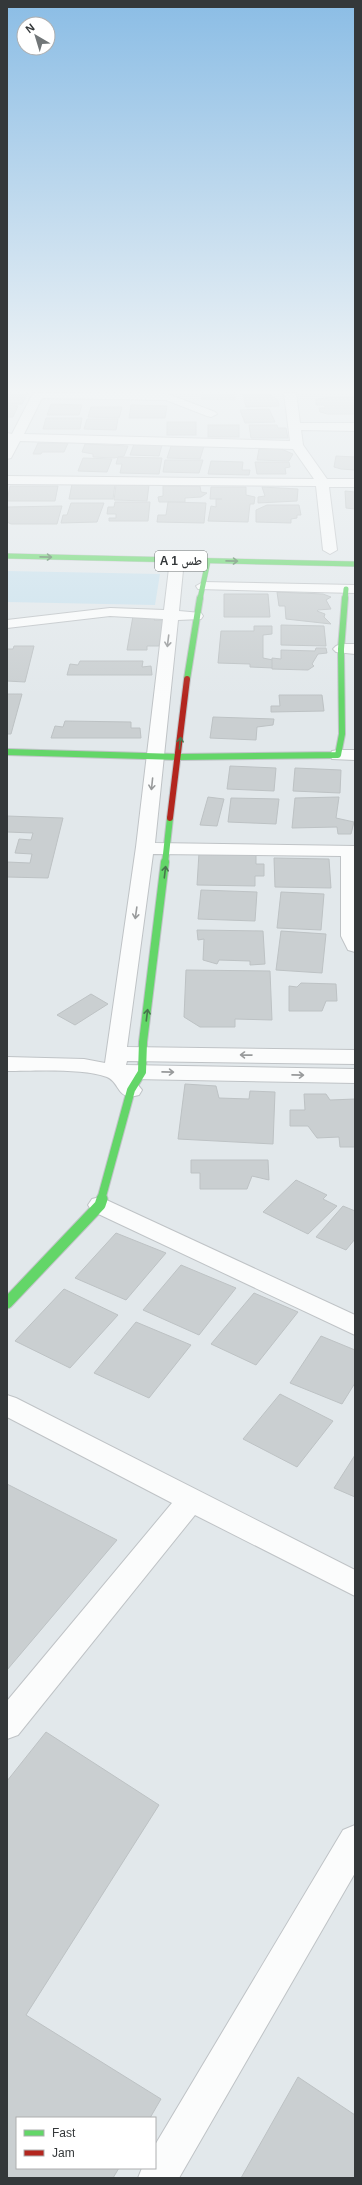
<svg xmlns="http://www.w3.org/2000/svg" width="362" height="2185" viewBox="0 0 362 2185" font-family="Helvetica,'Noto Naskh Arabic',sans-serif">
	<rect width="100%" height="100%" fill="#e2e8eb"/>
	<polygon fill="#c9e1ed" points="7,571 160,574 155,605 7,602"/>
	<g fill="#cacfd1" stroke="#bdc2c4">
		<polygon points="7,393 28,393 22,404 7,404"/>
		<polygon points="202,393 235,393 235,400 201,399"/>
		<polygon points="243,394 268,394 278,400 279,406 246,407"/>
		<polygon points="335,397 355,397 355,414 328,414 320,412 319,408 325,408 325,405 316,405 316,399"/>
		<polygon points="51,404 82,405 79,415 47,415"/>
		<polygon points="7,405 18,406 13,417 7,417"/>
		<polygon points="131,405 167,406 165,418 129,418"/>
		<polygon points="91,407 122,407 119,418 88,417"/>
		<polygon points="269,409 275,422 245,423 240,410"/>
		<polygon points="46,418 82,418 80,429 43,429"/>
		<polygon points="87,419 118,419 116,430 84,429"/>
		<rect x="167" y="422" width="29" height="13"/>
		<rect x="208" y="425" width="31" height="12"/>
		<polygon points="249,425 277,425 278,428 286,428 288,438 251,438"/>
		<polygon points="38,443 68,443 64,452 42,452 41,454 33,454"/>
		<polygon points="85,444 128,446 124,456 114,458 93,457 93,454 82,452"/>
		<polygon points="134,444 162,445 159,456 130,455"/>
		<polygon points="198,445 204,446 200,459 167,458 171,446"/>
		<polygon points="279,448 293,454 289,461 257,460 259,449"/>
		<polygon points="336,456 355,457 355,470 341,469 334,467"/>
		<polygon points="118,457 162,458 159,474 120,473 122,464 116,464"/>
		<polygon points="83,458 112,459 107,472 78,471"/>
		<polygon points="165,460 203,460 199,473 163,472"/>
		<polygon points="211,461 243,462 242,470 250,470 249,475 208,474"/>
		<polygon points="255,462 289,462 290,467 285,468 286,474 257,474"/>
		<polygon points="72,484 115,484 113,499 69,499"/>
		<polygon points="116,485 149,485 147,501 114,500"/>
		<polygon points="10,486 58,486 55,501 7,501"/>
		<polygon points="163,486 200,486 201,492 207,493 201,497 185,498 185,502 159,502 158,497 163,496"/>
		<polygon points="211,487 246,487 246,495 255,497 254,504 250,504 248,522 208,521 211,506 216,507 216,499 222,499 210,499"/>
		<polygon points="262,487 298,489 297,501 258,503 258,497 265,496"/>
		<polygon points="345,491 355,492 355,509 346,508"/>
		<polygon points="115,502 150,502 148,521 109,521 109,518 116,518 116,514 107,514 108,507 114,507"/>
		<polygon points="168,502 206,503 204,523 157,522 158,515 166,515"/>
		<polygon points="71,503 104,503 97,522 61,523 63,515 67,515"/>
		<polygon points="267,505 299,505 301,515 297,515 297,518 291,519 291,523 256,522 256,510"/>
		<polygon points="62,506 57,524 11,524 7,522 7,507"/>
		<polygon points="277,592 323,594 331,597 326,600 331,609 318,610 317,611 325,614 324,617 331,624 286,619 285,606 279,606"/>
		<polygon points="224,594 268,594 270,617 224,617"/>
		<polygon points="133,616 156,617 154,620 164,620 159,646 147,646 147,650 127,650"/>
		<polygon points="281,625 324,626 326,646 281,645"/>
		<polygon points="254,626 272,626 272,634 263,635 263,658 273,660 273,668 250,667 250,664 218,663 221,631 254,631"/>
		<polygon points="14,646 34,646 25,682 7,681 7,649 13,649"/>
		<polygon points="316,648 326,648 327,653 318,654 312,664 314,666 308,670 272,669 272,658 281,659 281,650 315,651"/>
		<polygon points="80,661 143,661 142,667 151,666 152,675 67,675 70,664 78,665"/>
		<polygon points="7,694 22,694 11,734 7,734"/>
		<polygon points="279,695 322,695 324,711 271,712 271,706 280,706"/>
		<polygon points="213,717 274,719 273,725 257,727 256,740 210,738"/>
		<polygon points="65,721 131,722 131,728 140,728 141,738 51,738 55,726 63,727"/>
		<polygon points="230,766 276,768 274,791 227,789"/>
		<polygon points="295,768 341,770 340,793 293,791"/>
		<polygon points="208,797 224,799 217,826 200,825"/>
		<polygon points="339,797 336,818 354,822 351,834 338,834 337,827 292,828 295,798"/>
		<polygon points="231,798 279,799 276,824 228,822"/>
		<polygon points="7,816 63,818 48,878 7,877 7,862 30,863 32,854 15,853 19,839 31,840 33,833 7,832"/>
		<polygon points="199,853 256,854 256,864 264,864 264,876 255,876 255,886 197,885"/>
		<polygon points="274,858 329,859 331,888 275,887"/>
		<polygon points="201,890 257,892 255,921 198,919"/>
		<polygon points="281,892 324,894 321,930 277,928"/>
		<polygon points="197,930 263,931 265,964 250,965 250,961 219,960 217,964 203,960 204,939 198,940"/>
		<polygon points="281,931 326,934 322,973 276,970"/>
		<polygon points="186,970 270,971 272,1020 235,1019 235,1027 200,1027 184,1017"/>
		<polygon points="301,983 336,984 337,1001 326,1001 322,1011 289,1011 289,986 297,987"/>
		<polygon points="91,994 108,1004 75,1025 57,1015"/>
		<polygon points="185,1084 216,1086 219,1098 249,1099 250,1091 275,1092 273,1144 178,1139"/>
		<polygon points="304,1094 326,1094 330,1100 355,1099 355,1147 340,1147 339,1137 317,1138 308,1126 290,1126 290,1110 305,1110"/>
		<polygon points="191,1160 268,1160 269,1180 252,1176 247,1189 200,1189 200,1173 191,1173"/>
		<polygon points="296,1180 327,1195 323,1199 337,1206 308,1234 263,1212"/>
		<polygon points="343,1206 355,1211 355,1239 346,1250 316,1237"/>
		<polygon points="116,1233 166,1253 126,1300 75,1278"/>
		<polygon points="181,1265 236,1288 199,1335 143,1310"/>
		<polygon points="64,1289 118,1315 70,1368 15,1341"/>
		<polygon points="254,1293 298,1312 256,1365 211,1344"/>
		<polygon points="136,1322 191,1345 149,1398 94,1373"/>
		<polygon points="321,1336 355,1350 355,1383 342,1404 290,1383"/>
		<polygon points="280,1394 333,1421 297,1467 243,1439"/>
		<polygon points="355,1455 355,1497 334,1488"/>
		<polygon points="7,1484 117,1540 7,1670"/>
		<polygon points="46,1732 159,1805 26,2015 161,2099 150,2118 17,2118 17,2168 119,2168 113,2178 7,2178 7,1781"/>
		<polygon points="298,2077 355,2115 355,2178 241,2178"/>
	</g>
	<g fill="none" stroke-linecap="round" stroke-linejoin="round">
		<defs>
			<g id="street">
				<polygon points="33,393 168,394 215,412 217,414 211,417 207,416 166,400 42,398 24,434 290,441 284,393 296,393 300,423 355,423 355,431 301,430 303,445 327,479 355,479 355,487 329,487 337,550 330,554 323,550 316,486 7,484 7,476 314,479 293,449 20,441 11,458 7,459 7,433 12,434"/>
				<path d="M177,556l7,4 -5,51 22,2 2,3 -2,3 -23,1 -23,223 200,3v106l-7,-2 -7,-14v-80l-188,-2 -26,193 228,3v14l-228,-3 -1,4 229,4v14l-222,-4 9,11 -3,5c-23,6 -18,-12 -32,-18 -24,-9 -74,-6 -100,-6v-14l77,2 21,4 31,-216 27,-228 -53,-3 -103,12v-8l103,-12 54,2 6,-50z"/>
				<polygon points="203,582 355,585 355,593 198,589 196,586"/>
				<polygon points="341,644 355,644 355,654 336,652 333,649 336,646"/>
				<polygon points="338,750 355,750 355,760 332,759 330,755 332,751"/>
				<polygon points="100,1197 355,1315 355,1335 92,1211 88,1205 92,1199"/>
				<polygon points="7,1395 16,1398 355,1570 355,1596 195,1515 18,1735 7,1739 7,1701 172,1503 7,1417"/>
				<polygon points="355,1825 355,1873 179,2178 138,2178 142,2168 155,2168 155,2145 343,1830"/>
			</g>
			<g id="fast-far3">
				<polyline points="7,556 355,564"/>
				<polyline points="200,599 208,561"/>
				<polyline points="345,599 346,589"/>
			</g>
			<g id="fast-far2">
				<polyline points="187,679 200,598"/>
				<polyline points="7,752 178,757 338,755 342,734 341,649 345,598"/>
				<polyline points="165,863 170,818"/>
			</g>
			<polyline id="fast-far1" points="101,1200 131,1090 142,1072 143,1042 165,862"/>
			<polyline id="fast" points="7,1303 100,1205 102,1199"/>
			<polyline id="jam" points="170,818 187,679"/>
		</defs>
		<use href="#street" stroke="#bfc3c6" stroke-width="2"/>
		<use href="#fast-far3" stroke="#bfc3c6" stroke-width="6"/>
		<use href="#fast-far2" stroke="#bfc3c6" stroke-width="8"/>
		<use href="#fast-far1" stroke="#bfc3c6" stroke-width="10"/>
		<use href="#fast" stroke="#bfc3c6" stroke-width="13"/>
		<use href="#jam" stroke="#bfc3c6" stroke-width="8"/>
		<use href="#street" fill="#fbfcfc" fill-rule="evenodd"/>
		<use href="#fast-far3" stroke="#63d668" stroke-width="5"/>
		<use href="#fast-far2" stroke="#63d668" stroke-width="6"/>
		<use href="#fast-far1" stroke="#63d668" stroke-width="8"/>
		<use href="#fast" stroke="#63d668" stroke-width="11"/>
		<use href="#jam" stroke="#b3261e" stroke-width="6"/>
	</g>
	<defs><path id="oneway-shaft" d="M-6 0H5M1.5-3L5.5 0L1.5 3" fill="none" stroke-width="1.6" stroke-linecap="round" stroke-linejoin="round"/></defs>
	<g stroke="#47774c">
		<use href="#oneway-shaft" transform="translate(46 557) rotate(1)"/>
		<use href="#oneway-shaft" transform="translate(232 561) rotate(1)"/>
		<use href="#oneway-shaft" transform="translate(180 743) rotate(-84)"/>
		<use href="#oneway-shaft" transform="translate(165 872) rotate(-83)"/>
		<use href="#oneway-shaft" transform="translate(147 1015) rotate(-83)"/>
	</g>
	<g stroke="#989a9b">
		<use href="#oneway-shaft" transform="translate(168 641) rotate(97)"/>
		<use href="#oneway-shaft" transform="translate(152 784) rotate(96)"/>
		<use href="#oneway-shaft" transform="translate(136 913) rotate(98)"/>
		<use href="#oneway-shaft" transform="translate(246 1055) rotate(-179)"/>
		<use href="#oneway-shaft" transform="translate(168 1072) rotate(1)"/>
		<use href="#oneway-shaft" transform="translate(298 1075) rotate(1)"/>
	</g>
	<linearGradient id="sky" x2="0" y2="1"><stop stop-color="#8bbde5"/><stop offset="0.56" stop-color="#f2f5f6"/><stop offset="1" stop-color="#f2f5f6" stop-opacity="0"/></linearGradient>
	<rect width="362" height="699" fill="url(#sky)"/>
	<g text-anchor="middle" stroke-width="4" stroke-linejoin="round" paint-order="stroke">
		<rect fill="#fff" stroke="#717475" stroke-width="1" x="155" y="551" width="52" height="20" rx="3"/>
		<g font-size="12" font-weight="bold" fill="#34383a">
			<text x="181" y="565">A 1 طس</text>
		</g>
	</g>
	<rect width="362" height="2185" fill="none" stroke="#34383a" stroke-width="16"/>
	<rect x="16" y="2117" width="140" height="52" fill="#ffffff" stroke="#aeafb0"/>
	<rect x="24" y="2130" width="20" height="6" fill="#63d668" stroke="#aeafb0"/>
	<text x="52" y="2137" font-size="12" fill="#34383a">Fast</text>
	<rect x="24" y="2150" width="20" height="6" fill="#b3261e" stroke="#aeafb0"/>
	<text x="52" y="2157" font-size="12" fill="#34383a">Jam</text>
	<g transform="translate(36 36) rotate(322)"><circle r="19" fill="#ffffff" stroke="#aeafb0"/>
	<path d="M0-3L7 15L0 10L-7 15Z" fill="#717678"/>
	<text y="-6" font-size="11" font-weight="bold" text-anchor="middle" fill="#34383a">N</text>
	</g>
</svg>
